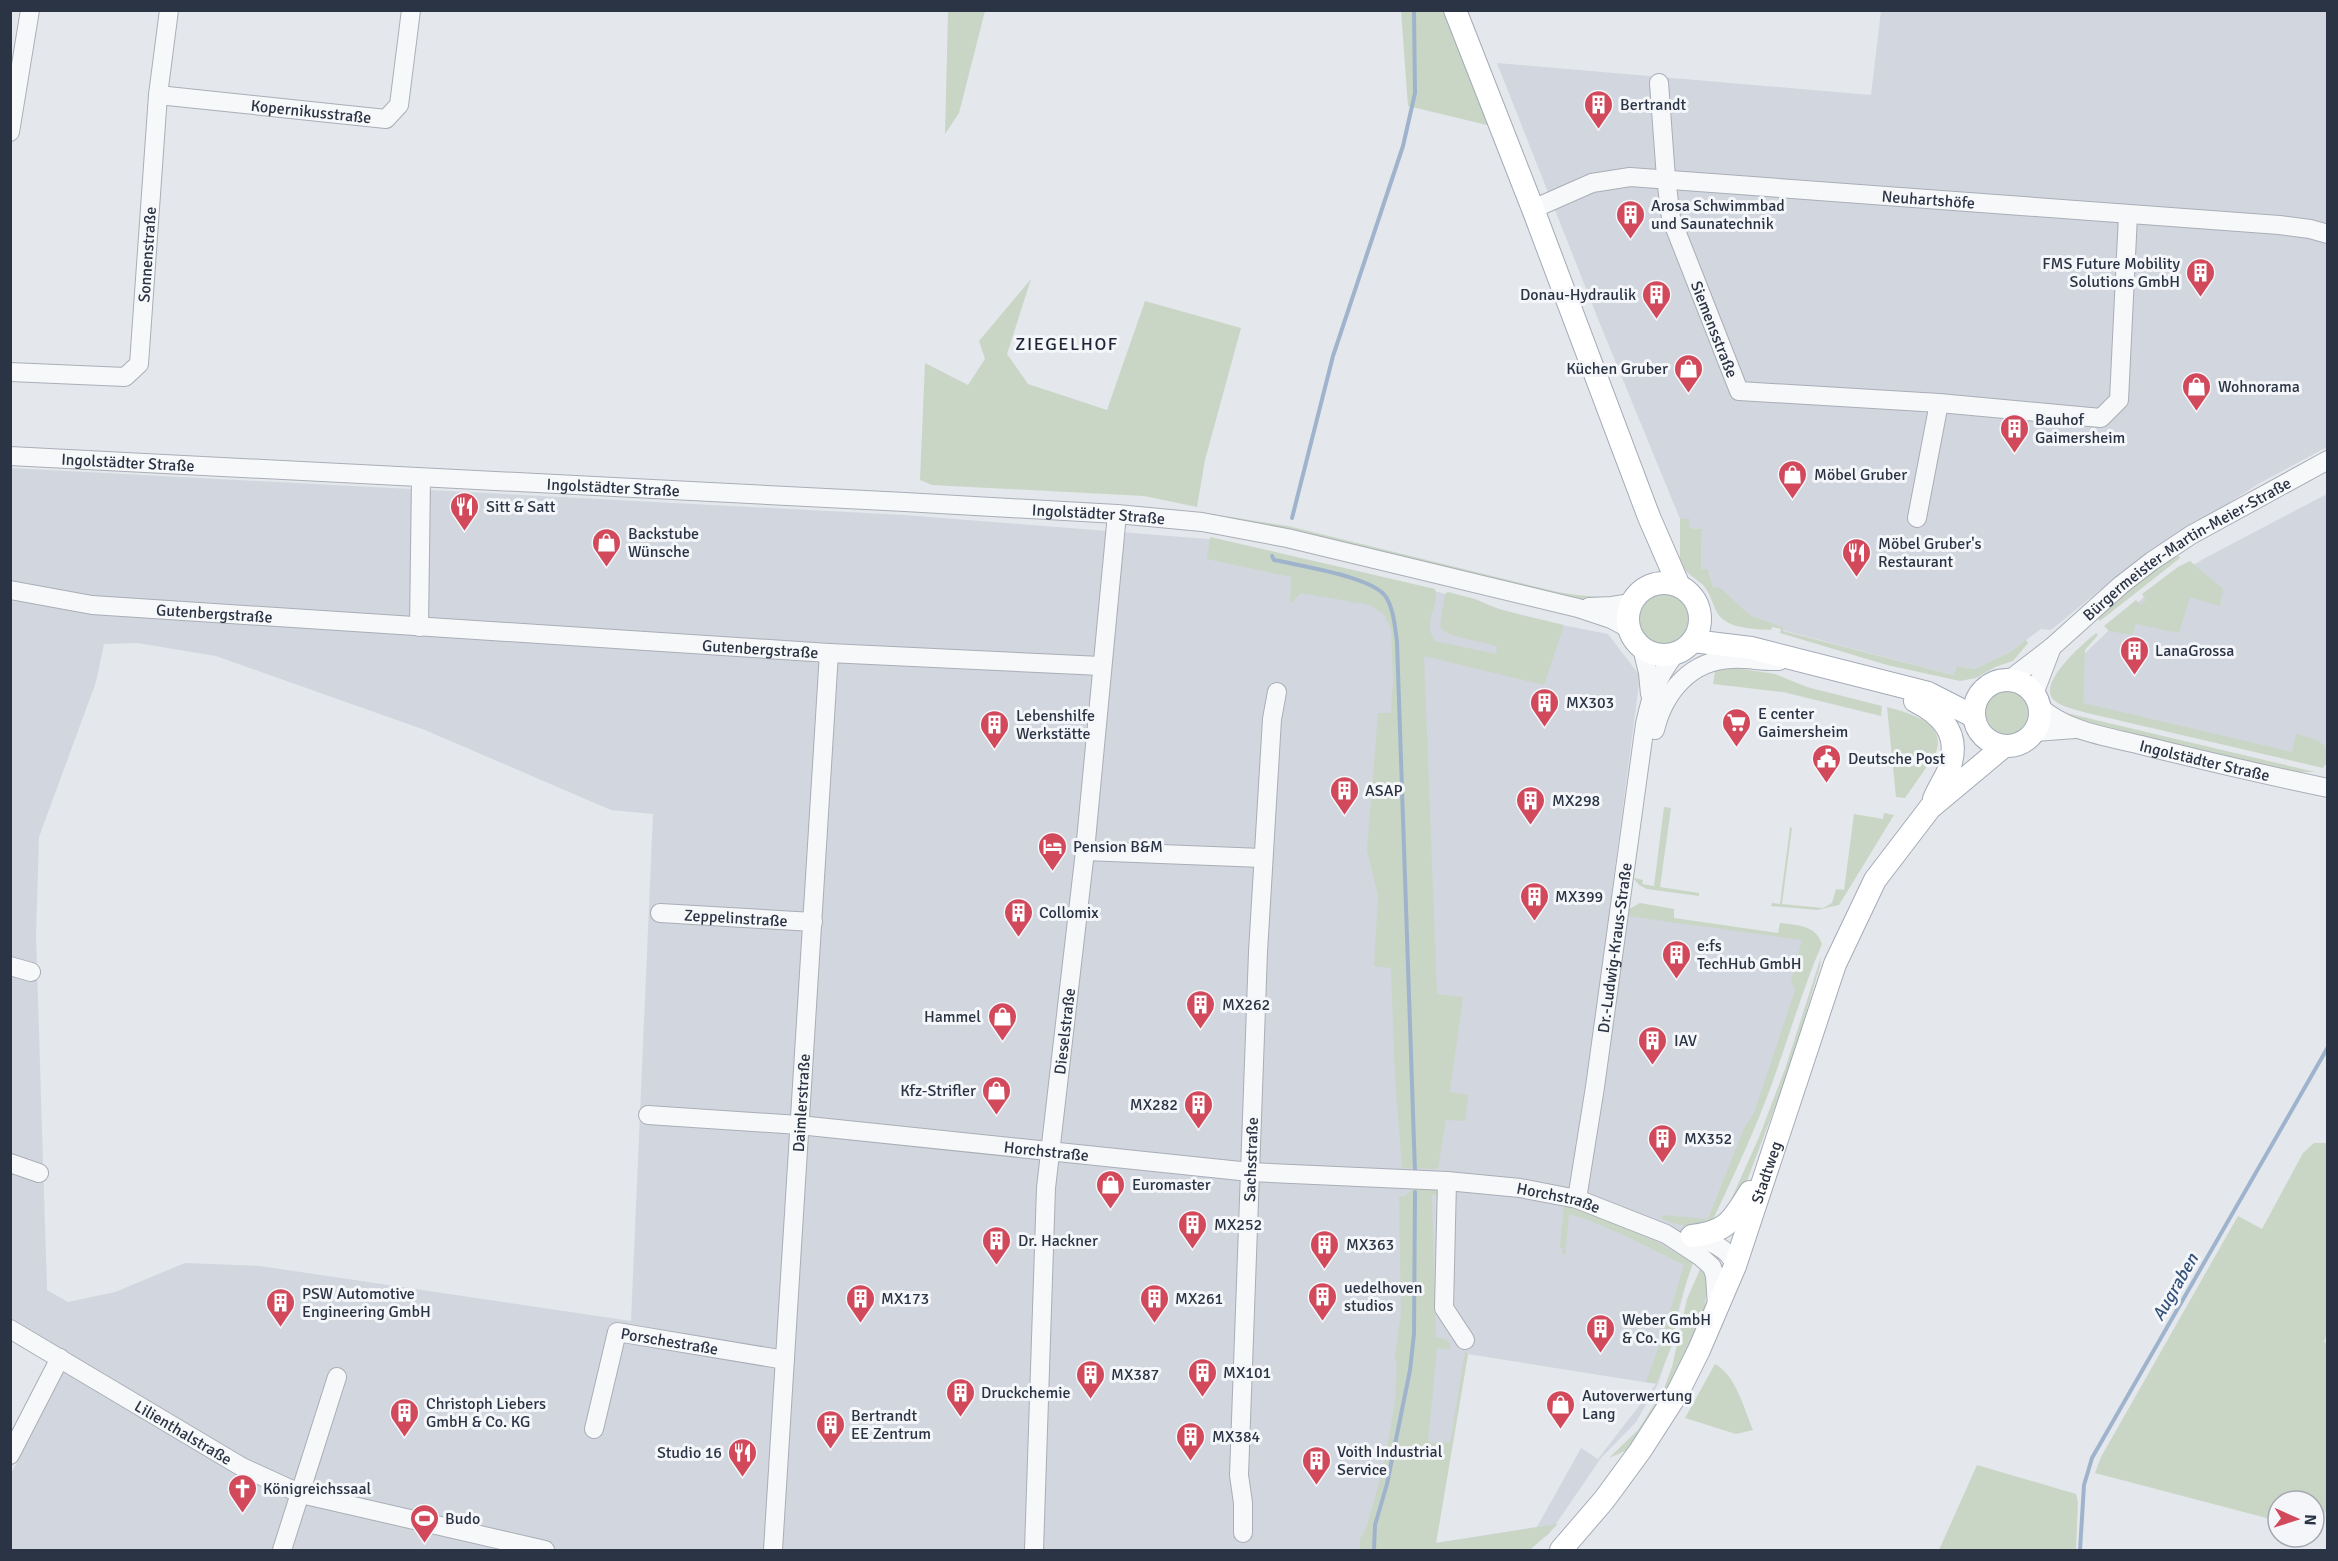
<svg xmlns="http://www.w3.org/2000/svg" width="2338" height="1561" viewBox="0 0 2338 1561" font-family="Signika,sans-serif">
	<rect width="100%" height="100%" fill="#e4e7ec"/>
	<g fill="#d2d6de" fill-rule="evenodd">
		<polygon points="1881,11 2327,11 2327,447 2258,484 2116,577 2051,630 2041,629 2010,652 1975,669 1957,666 1953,675 1782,630 1783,627 1750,615 1720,589 1713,587 1708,569 1701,569 1702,529 1689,528 1689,519 1680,519 1600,324 1497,63 1871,95"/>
		<path d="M10,468l894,47 304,24 208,47 131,36 61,12 32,42 -31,237 194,26 7,19 -58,174 -62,135 -20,80 -12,37 -22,38 -35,36 -52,76 -21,16h-1517v-76l61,-119 -61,-37zM137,643l79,13 209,74 186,80 42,4 -22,507 -371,-55 -75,-3 -70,29 -47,10 -21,-12 -11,-355 3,-98 57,-155 8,-38zM1468,1354l188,30 -58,75 -17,-11 -44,79 -101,16z"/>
		<polygon points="2327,494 2327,766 2065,702 2056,681 2152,589 2207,557"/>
	</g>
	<g fill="#c9d6c5">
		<polygon points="948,11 985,11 959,113 945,134"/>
		<polygon points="1401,11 1446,11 1491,126 1408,106"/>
		<polygon points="1031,279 1007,354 1028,384 1107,410 1145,301 1241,328 1205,460 1197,507 1144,496 932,485 920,480 925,363 968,385 985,359 979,341"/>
		<polygon points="1206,513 1288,526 1558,592 1577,595 1611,598 1596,602 1577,598 1206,516"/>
		<path d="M1680,519h10l-1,9 13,1 -1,40h7l5,18 7,1 30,27 33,12v4l170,44 4,-9 18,3 35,-17 16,-12 2,3 -15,18 -18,6 -19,11 -16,3 -73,-16 -107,-32 1,-4 -9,-2 -1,3c-16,-1 -43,-1 -53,-16 -6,-9 -7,-21 -15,-29 -9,-8 -17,-11 -23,-23z"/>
		<path d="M1210,537l225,52c6,17 -14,31 0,52l61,13 1,-8 -46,-11 -10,-6 -1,-3 5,-32 3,-2 27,7 26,11 63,15 -20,60 -120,-29 13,338 26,3 -13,95 18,3 -3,26 -19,-1 -8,49 -36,-1 -7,-90 -4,-110 -17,-2 4,-70 -11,-46 11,-137h13l2,-34 -2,-50 -7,-15 -14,-9 -69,-12 -11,11 1,-27 -84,-18z"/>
		<polygon points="2179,556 2180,558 2100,621 2097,617 2170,558"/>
		<polygon points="2190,561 2223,589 2220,606 2190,597 2179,633 2136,624 2132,635 2109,631 2104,626 2136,600 2141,605 2146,600 2142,594 2178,567"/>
		<circle cx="1664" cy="621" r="29"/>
		<path d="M2096,633l2,2 -13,15 -2,53 209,49 4,-18c19,5 41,9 27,34l-240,-56c-9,-3 -25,-6 -31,-14 -12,-18 32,-55 44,-65z"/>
		<polygon points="1736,668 1775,674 1807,687 1882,706 1881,716 1783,692 1713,684 1715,671"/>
		<circle cx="2007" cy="712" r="25"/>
		<path d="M1887,707c22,6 62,16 48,48l-30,43 -9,-1z"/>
		<polygon points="2066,713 2315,772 2293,772 2064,717"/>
		<polygon points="1664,807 1671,808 1660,887 1699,893 1699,896 1647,889 1639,885 1634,879 1643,813 1634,878 1643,880 1642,884 1654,886"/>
		<polygon points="1884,813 1894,815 1839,905 1817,910 1771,906 1772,903 1780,904 1790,827 1792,828 1782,904 1823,908 1832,903 1836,889 1844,890 1854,814 1883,819"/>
		<path d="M1640,903l34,6v9l104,15 2,-10c17,2 36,2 42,21 -19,44 -32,89 -48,134 -18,51 -41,99 -64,148 -18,2 -31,0 -48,-7v-4l46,4 36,-91 10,-15 41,-123 -4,-8 11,-42 -175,-24 2,-7z"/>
		<polygon points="1821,957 1820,966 1789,1070 1748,1178 1737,1203 1722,1220 1759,1137 1785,1069"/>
		<polygon points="2314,1143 2328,1143 2328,1331 2324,1342 2328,1343 2328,1507 2316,1531 2314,1531 2314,1501 2278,1501 2278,1521 2095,1473 2101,1457 2238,1216 2262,1229 2303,1153"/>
		<polygon points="1413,1189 1437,1190 1442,1195 1432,1195 1436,1337 1444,1339 1450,1343 1450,1350 1437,1348 1428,1442 1450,1443 1465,1352 1468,1354 1436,1543 1558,1524 1530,1550 1360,1550 1360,1539 1367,1526 1385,1460 1395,1401 1397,1361 1394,1360 1401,1314 1399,1196 1405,1196"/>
		<path d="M1564,1203l90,37 39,23 -14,41 -8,44 -15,35 -10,-1 16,-44 22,-73c-37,-19 -75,-39 -115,-51l-4,40h-3l1,-6h-3z"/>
		<polygon points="1701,1267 1707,1281 1705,1308 1675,1376 1639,1437 1625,1451 1609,1458 1638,1430 1663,1391 1672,1367 1687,1299"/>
		<path d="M1715,1364c21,11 29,45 38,66l-17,4 -51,-16z"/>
		<polygon points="1977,1465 2076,1494 2078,1502 2076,1550 1939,1550"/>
	</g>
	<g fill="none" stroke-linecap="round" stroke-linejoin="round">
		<g stroke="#9fb4cc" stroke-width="4">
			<polyline points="1292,518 1333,356 1403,146 1415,93 1414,10"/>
			<path d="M1272,556l2,4 6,1c24,6 93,16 106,36 8,13 9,31 11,45l18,530"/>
			<polyline points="1374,1550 1375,1525 1387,1484 1410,1370 1414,1334 1415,1192"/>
			<polyline points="2080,1550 2084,1485 2092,1458 2328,1047"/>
		</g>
		<defs>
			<g id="minor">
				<path id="s1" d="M1659,83l7,95 5,40 68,173 200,12 162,15 18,-18 9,-185"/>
				<path id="s2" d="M158,95l228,24 13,-14 12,-95"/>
				<polyline points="10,132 30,10"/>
				<path id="s3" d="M1533,209l59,-26 38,-6 649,48 31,4 18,5"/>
				<path id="s4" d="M10,372l115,5 14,-13 19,-269 11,-85"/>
				<path id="s5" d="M10,456l895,46 212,12 85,8 85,16 291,70 33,11 17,9"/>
				<polyline points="1917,518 1939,403"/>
				<path id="s6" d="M10,590l82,15 737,48 272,13"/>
				<polyline points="1589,607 1612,606 1631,603"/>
				<polyline points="419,627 421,478"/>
				<polyline points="1642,648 1648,673 1650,694"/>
				<path id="s7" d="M2009,680l43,-33 69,-62 31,-24 39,-26 137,-75"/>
				<polyline points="2034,694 2052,647"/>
				<path id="s8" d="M2039,706c27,26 71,31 106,40 60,15 121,29 183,42"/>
				<path d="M1655,730c9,-38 36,-70 77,-71 16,-1 31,3 47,2"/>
				<polyline points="2035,732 2075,729"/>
				<polyline points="1085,851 1262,858"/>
				<path id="s9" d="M660,913l153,9"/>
				<polyline points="10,966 31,972"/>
				<path id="s10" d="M648,1115l151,10 451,47 197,9 73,7 57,11 89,35 35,23 11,10 3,9 2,31"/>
				<polyline points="10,1163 39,1173"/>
				<polyline points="1447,1181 1444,1308 1465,1340"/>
				<path id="s11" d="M1577,1199l18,-112 50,-363c7,-31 11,-45 30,-70"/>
				<path d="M1689,1236c17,3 41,12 46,30"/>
				<path id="s12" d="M10,1329l232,138 59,27 244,56"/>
				<path id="s13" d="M594,1429l23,-97 168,28"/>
				<polyline points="10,1455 60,1358"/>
				<path id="s14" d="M1243,1533v-30l-4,-28 19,-523 14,-233 5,-27"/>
				<polyline points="282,1550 337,1377"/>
				<path id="s15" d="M773,1550l56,-897"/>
				<path id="s16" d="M1034,1550l12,-362 39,-337 32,-337"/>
			</g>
			<g id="major">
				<polyline points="1455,10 1533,209 1649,517 1679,586"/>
				<circle cx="1664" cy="619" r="36"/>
				<polyline points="1693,641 1751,648 1928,693 1973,716"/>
				<circle cx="2007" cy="713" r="33"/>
				<path d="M1915,701c28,14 46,34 34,68 -4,10 -11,20 -15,30"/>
				<path d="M1692,1236c35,-4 40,-15 58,-44"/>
				<path id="s17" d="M1561,1550l43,-50 36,-49 38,-59 21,-42 36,-84 100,-302 40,-84 55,-72 73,-61"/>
			</g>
		</defs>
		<use href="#minor" stroke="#a9aeb7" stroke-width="20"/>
		<use href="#major" stroke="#a3abb8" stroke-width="24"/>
		<use href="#minor" stroke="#f7f8fa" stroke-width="18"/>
		<use href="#major" stroke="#fff" stroke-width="22"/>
	</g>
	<defs>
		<symbol id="building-pin" viewBox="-11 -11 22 30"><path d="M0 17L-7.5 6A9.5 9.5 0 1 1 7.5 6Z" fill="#d1495b" stroke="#f4f6f9"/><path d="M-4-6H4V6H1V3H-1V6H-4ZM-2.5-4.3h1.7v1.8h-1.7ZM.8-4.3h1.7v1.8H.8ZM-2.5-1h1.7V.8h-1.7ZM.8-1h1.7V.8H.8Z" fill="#fff"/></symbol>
		<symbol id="shop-pin" viewBox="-11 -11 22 30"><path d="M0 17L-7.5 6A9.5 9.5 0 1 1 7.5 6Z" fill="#d1495b" stroke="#f4f6f9"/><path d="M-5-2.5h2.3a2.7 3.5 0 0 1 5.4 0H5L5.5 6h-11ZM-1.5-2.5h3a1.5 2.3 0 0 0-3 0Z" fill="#fff"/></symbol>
		<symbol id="restaurant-pin" viewBox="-11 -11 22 30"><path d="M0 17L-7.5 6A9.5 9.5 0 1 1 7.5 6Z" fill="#d1495b" stroke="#f4f6f9"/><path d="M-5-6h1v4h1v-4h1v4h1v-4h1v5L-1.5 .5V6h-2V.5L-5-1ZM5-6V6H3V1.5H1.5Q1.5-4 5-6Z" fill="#fff"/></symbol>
		<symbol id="supermarket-pin" viewBox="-11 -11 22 30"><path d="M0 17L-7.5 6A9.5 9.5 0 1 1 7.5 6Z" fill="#d1495b" stroke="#f4f6f9"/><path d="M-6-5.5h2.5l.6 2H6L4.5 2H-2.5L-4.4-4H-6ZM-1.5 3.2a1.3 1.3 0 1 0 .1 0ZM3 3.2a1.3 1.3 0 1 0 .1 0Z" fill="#fff"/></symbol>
		<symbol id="civic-pin" viewBox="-11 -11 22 30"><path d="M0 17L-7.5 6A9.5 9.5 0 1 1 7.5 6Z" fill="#d1495b" stroke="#f4f6f9"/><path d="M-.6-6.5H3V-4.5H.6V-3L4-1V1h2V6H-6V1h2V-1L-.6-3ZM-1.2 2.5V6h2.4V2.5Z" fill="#fff"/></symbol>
		<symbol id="hotel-pin" viewBox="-11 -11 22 30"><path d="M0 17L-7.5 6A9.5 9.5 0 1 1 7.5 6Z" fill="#d1495b" stroke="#f4f6f9"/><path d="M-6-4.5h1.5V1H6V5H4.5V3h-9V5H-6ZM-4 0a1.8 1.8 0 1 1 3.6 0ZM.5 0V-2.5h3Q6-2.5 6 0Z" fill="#fff"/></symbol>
		<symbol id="church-pin" viewBox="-11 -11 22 30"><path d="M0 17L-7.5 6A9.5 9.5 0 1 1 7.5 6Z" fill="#d1495b" stroke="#f4f6f9"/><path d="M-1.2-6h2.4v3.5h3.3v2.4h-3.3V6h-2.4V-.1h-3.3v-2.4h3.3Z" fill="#fff"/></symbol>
		<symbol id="stadium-pin" viewBox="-11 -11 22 30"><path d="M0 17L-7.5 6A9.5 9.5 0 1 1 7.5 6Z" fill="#d1495b" stroke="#f4f6f9"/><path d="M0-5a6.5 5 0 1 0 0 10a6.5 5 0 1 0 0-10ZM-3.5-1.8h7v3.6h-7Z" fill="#fff"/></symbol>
	</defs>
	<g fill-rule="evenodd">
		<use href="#building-pin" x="1582" y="88" width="33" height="45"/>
		<use href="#building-pin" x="1614" y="198" width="33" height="45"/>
		<use href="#building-pin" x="2184" y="256" width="33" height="45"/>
		<use href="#building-pin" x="1640" y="278" width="33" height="45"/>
		<use href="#shop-pin" x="1672" y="352" width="33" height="45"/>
		<use href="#shop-pin" x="2180" y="370" width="33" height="45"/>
		<use href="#building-pin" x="1998" y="412" width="33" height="45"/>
		<use href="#shop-pin" x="1776" y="458" width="33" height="45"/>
		<use href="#restaurant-pin" x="448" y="490" width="33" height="45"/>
		<use href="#shop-pin" x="590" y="526" width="33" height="45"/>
		<use href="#restaurant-pin" x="1840" y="536" width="33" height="45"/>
		<use href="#building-pin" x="2118" y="634" width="33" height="45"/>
		<use href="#building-pin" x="1528" y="686" width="33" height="45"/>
		<use href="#supermarket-pin" x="1720" y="706" width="33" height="45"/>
		<use href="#building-pin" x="978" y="708" width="33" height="45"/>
		<use href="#civic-pin" x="1810" y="742" width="33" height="45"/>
		<use href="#building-pin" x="1328" y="774" width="33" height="45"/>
		<use href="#building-pin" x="1514" y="784" width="33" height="45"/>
		<use href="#hotel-pin" x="1036" y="830" width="33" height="45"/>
		<use href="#building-pin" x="1518" y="880" width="33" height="45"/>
		<use href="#building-pin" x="1002" y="896" width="33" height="45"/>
		<use href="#building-pin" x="1660" y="938" width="33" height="45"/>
		<use href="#building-pin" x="1184" y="988" width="33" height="45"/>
		<use href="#shop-pin" x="986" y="1000" width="33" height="45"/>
		<use href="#building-pin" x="1636" y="1024" width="33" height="45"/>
		<use href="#shop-pin" x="980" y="1074" width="33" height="45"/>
		<use href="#building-pin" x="1182" y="1088" width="33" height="45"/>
		<use href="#building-pin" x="1646" y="1122" width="33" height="45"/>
		<use href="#shop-pin" x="1094" y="1168" width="33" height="45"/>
		<use href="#building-pin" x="1176" y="1208" width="33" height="45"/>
		<use href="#building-pin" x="980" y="1224" width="33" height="45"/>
		<use href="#building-pin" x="1308" y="1228" width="33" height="45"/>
		<use href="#building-pin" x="1306" y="1280" width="33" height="45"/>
		<use href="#building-pin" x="844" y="1282" width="33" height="45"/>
		<use href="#building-pin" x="1138" y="1282" width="33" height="45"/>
		<use href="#building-pin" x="264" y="1286" width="33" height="45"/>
		<use href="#building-pin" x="1584" y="1312" width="33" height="45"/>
		<use href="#building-pin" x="1186" y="1356" width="33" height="45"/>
		<use href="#building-pin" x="1074" y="1358" width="33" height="45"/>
		<use href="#building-pin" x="944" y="1376" width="33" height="45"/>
		<use href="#shop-pin" x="1544" y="1388" width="33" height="45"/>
		<use href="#building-pin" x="388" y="1396" width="33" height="45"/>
		<use href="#building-pin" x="814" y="1408" width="33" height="45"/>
		<use href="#building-pin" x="1174" y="1420" width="33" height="45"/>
		<use href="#restaurant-pin" x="726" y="1436" width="33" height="45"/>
		<use href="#building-pin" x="1300" y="1444" width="33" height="45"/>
		<use href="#church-pin" x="226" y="1472" width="33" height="45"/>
		<use href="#stadium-pin" x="408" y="1502" width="33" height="45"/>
	</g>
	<g text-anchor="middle" stroke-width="6" stroke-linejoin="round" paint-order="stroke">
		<g font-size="16" fill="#2b3445" stroke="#f4f6f9" text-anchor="start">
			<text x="1620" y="110">Bertrandt</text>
			<text x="1651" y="211">Arosa Schwimmbad<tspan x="1651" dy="18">und Saunatechnik</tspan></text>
			<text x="2180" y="269" text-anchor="end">FMS Future Mobility<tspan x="2180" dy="18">Solutions GmbH</tspan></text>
			<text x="1636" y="300" text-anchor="end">Donau-Hydraulik</text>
			<text x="1668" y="374" text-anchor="end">Küchen Gruber</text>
			<text x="2218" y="392">Wohnorama</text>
			<text x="2035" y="425">Bauhof<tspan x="2035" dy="18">Gaimersheim</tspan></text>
			<text x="1814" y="480">Möbel Gruber</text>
			<text x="486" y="512">Sitt &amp; Satt</text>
			<text x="628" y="539">Backstube<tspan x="628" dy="18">Wünsche</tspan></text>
			<text x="1878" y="549">Möbel Gruber's<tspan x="1878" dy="18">Restaurant</tspan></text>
			<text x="2155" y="656">LanaGrossa</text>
			<text x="1566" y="708">MX303</text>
			<text x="1758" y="719">E center<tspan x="1758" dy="18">Gaimersheim</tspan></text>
			<text x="1016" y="721">Lebenshilfe<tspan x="1016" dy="18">Werkstätte</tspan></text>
			<text x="1848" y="764">Deutsche Post</text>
			<text x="1365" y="796">ASAP</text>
			<text x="1552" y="806">MX298</text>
			<text x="1073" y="852">Pension B&amp;M</text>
			<text x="1555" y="902">MX399</text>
			<text x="1039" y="918">Collomix</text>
			<text x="1697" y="951">e:fs<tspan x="1697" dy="18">TechHub GmbH</tspan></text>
			<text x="1222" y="1010">MX262</text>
			<text x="981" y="1022" text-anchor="end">Hammel</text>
			<text x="1674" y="1046">IAV</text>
			<text x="976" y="1096" text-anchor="end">Kfz-Strifler</text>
			<text x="1178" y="1110" text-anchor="end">MX282</text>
			<text x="1684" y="1144">MX352</text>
			<text x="1132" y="1190">Euromaster</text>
			<text x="1214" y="1230">MX252</text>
			<text x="1018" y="1246">Dr. Hackner</text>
			<text x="1346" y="1250">MX363</text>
			<text x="1344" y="1293">uedelhoven<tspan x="1344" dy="18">studios</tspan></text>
			<text x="302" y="1299">PSW Automotive<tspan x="302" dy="18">Engineering GmbH</tspan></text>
			<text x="881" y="1304">MX173</text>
			<text x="1175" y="1304">MX261</text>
			<text x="1622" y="1325">Weber GmbH<tspan x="1622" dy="18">&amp; Co. KG</tspan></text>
			<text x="1223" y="1378">MX101</text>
			<text x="1111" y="1380">MX387</text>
			<text x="981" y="1398">Druckchemie</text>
			<text x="1582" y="1401">Autoverwertung<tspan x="1582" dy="18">Lang</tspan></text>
			<text x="426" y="1409">Christoph Liebers<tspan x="426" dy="18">GmbH &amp; Co. KG</tspan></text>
			<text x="851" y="1421">Bertrandt<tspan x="851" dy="18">EE Zentrum</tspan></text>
			<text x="1212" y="1442">MX384</text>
			<text x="1337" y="1457">Voith Industrial<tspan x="1337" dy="18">Service</tspan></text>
			<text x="722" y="1458" text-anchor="end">Studio 16</text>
			<text x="263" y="1494">Königreichssaal</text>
			<text x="445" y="1524">Budo</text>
		</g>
		<g font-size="16" fill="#2b3445" stroke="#f4f6f9">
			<text dy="6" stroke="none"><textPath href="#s2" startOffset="154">Kopernikusstraße</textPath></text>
			<text dy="6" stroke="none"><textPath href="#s3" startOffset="402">Neuhartshöfe</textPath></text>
			<text dy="6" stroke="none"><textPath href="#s4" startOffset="244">Sonnenstraße</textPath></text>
			<text dy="6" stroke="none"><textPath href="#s1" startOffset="255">Siemensstraße</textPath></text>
			<text dy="6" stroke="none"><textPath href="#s5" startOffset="118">Ingolstädter Straße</textPath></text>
			<text dy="6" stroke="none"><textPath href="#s5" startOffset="604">Ingolstädter Straße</textPath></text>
			<text dy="6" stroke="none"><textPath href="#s5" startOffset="1090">Ingolstädter Straße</textPath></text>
			<text dy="6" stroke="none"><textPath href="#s7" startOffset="222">Bürgermeister-Martin-Meier-Straße</textPath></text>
			<text dy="6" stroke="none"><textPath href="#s6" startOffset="206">Gutenbergstraße</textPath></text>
			<text dy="6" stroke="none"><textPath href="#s6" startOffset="753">Gutenbergstraße</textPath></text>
			<text dy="6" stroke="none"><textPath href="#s8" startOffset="176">Ingolstädter Straße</textPath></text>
			<text dy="6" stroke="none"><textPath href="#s9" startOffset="76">Zeppelinstraße</textPath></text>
			<text dy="6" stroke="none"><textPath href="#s11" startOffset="254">Dr.-Ludwig-Kraus-Straße</textPath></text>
			<text dy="6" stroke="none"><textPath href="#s16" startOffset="520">Dieselstraße</textPath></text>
			<text dy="6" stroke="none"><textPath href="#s15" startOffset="448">Daimlerstraße</textPath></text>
			<text dy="6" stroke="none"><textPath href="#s10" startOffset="400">Horchstraße</textPath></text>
			<text dy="6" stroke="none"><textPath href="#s14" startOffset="374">Sachsstraße</textPath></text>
			<text dy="6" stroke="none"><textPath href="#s17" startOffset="434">Stadtweg</textPath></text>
			<text dy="6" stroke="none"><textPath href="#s10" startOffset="915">Horchstraße</textPath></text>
			<text dy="6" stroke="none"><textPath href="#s13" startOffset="153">Porschestraße</textPath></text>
			<text dy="6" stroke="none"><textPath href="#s12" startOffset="202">Lilienthalstraße</textPath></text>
		</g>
		<g font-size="18" letter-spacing="1.5" fill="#1d2536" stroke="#f4f6f9">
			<text x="1067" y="350">ZIEGELHOF</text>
		</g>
		<g font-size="18" font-style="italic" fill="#34527a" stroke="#f4f6f9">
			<text transform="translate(2175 1287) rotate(-60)" y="6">Augraben</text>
		</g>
	</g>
	<rect width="2338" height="1561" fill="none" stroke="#2b3445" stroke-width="24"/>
	<g transform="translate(2296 1519) rotate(93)"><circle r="28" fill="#f4f6f9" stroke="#a4a8b1" stroke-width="1.5"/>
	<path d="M0-4.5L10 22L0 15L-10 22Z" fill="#d1495b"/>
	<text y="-9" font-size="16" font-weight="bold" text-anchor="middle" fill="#2b3445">N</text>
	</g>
</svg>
